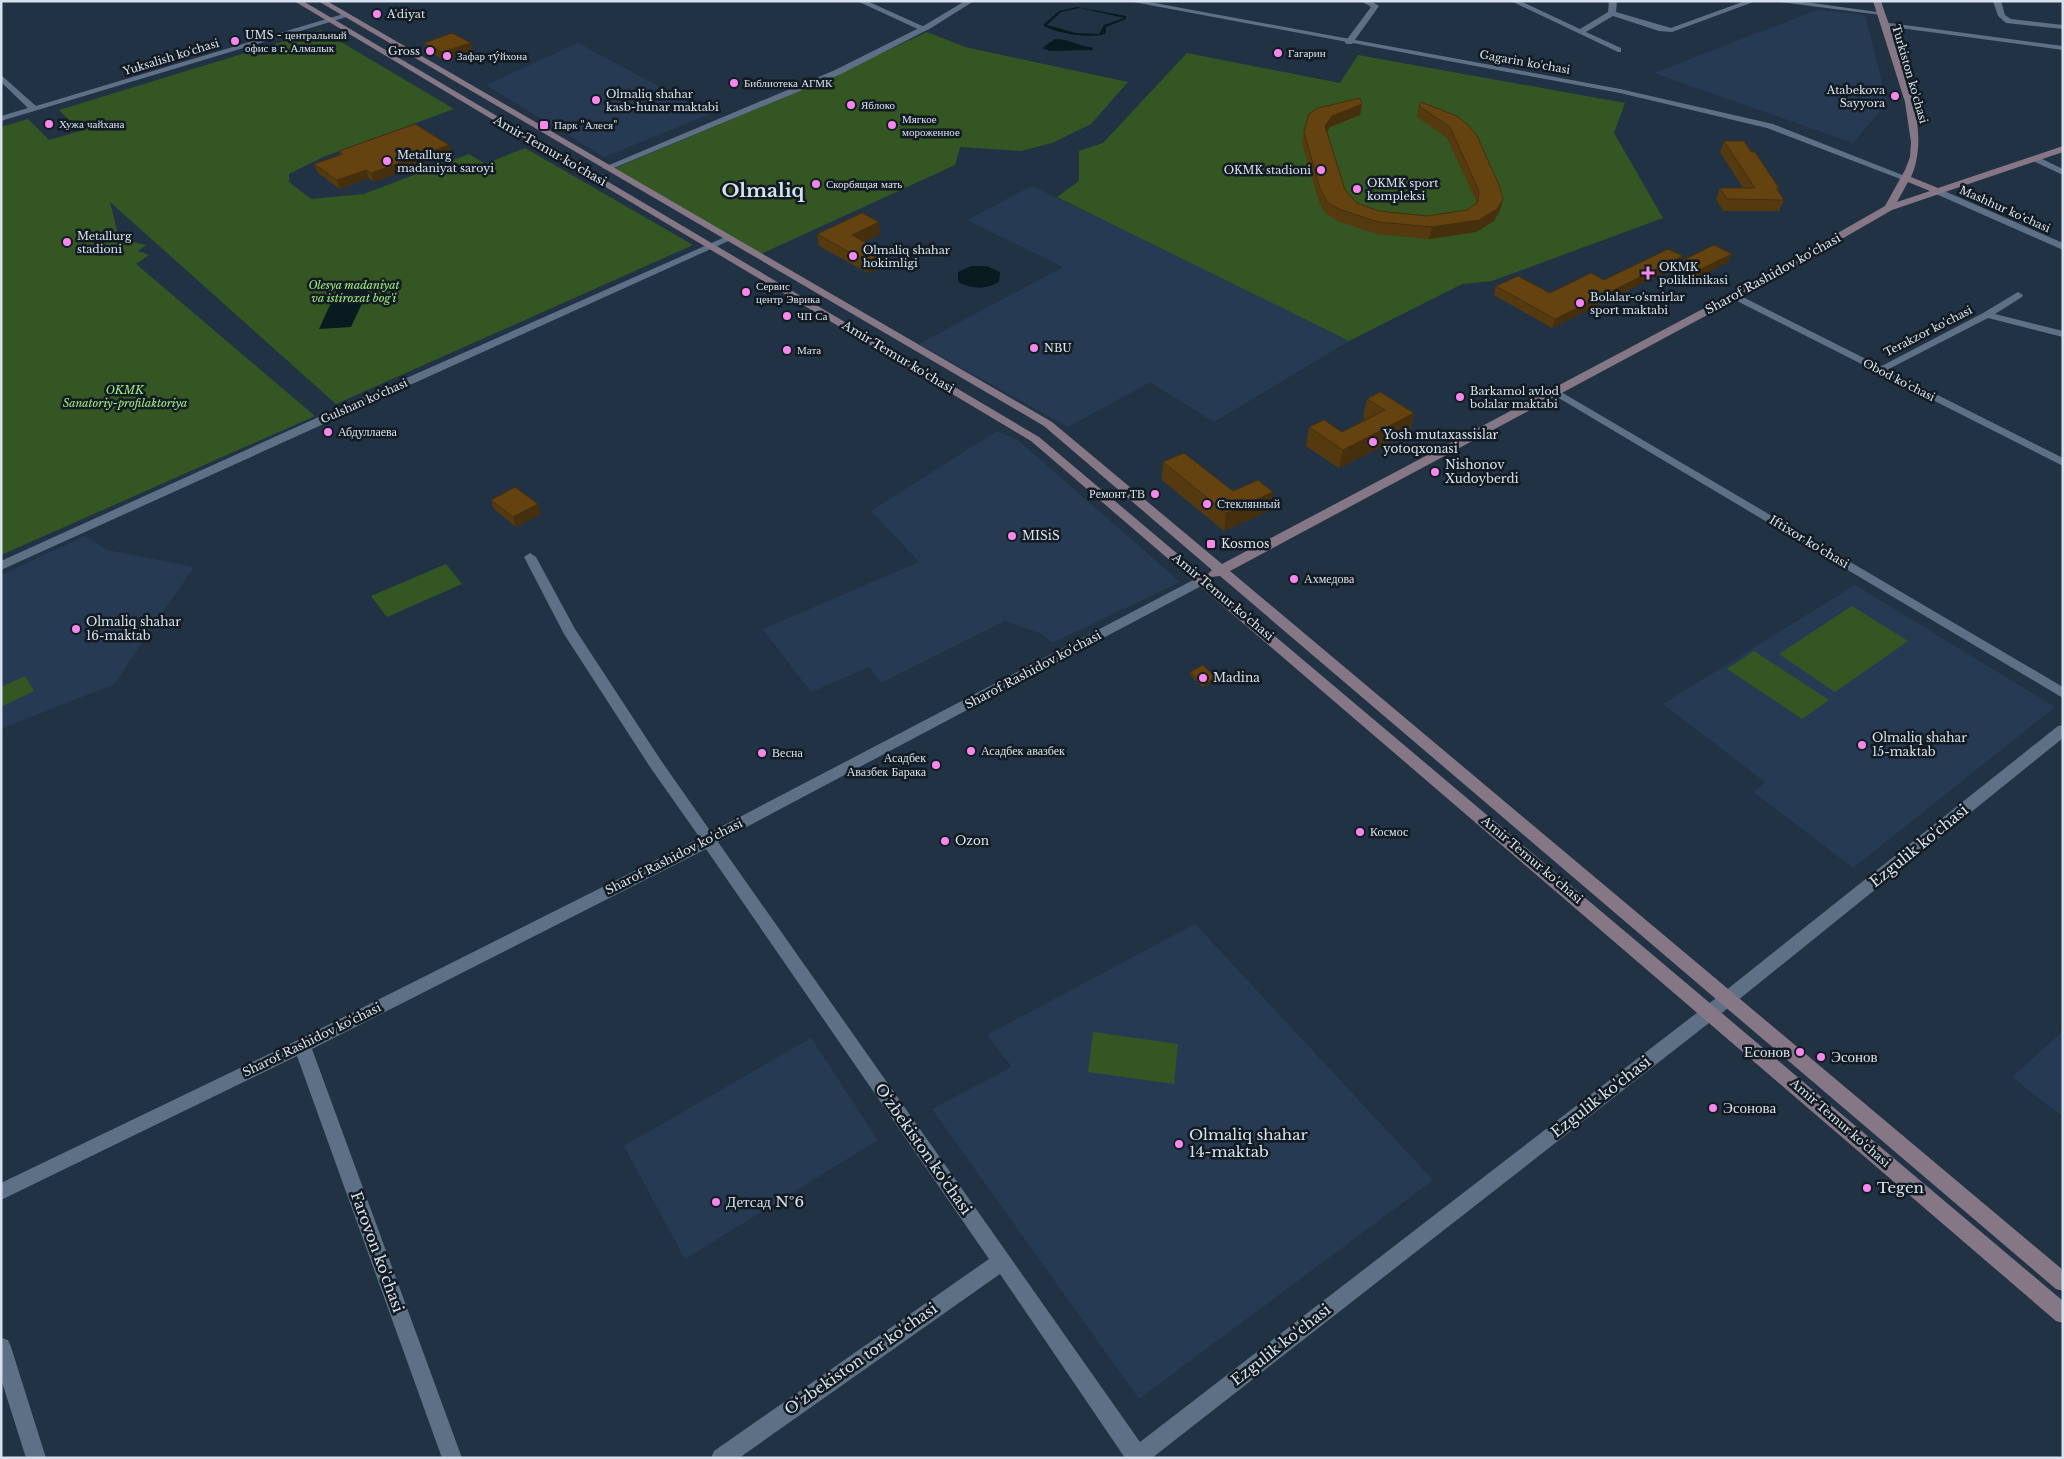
<svg xmlns="http://www.w3.org/2000/svg" width="2064" height="1459" viewBox="0 0 2064 1459" font-family="'Libre Baskerville',serif">
	<rect width="100%" height="100%" fill="#223245"/>
	<g fill="#263b53">
		<polygon points="1817,10 1865,15 1887,103 1853,143 1654,73"/>
		<polygon points="578,43 710,114 604,157 486,85"/>
		<polygon points="1032,186 1128,232 1349,341 1214,422 1150,382 1068,427 919,344 1063,267 967,220"/>
		<polygon points="997,431 1018,440 1180,582 1052,643 1042,634 1005,621 881,683 869,667 811,692 763,629 919,562 871,511"/>
		<polygon points="85,536 107,550 194,567 114,684 1,729 1,575"/>
		<polygon points="1855,585 2055,707 1853,868 1754,792 1765,782 1663,704"/>
		<polygon points="1195,924 1433,1180 1139,1399 932,1109 1012,1067 987,1035"/>
		<polygon points="2063,1031 2063,1117 2012,1077"/>
		<polygon points="811,1038 878,1140 685,1259 624,1146"/>
	</g>
	<g fill="#345623">
		<polygon points="321,30 454,109 323,157 289,174 289,182 311,199 364,194 469,154 485,164 525,148 693,245 336,404 110,202 119,239 146,245 138,251 149,255 136,264 315,416 1,555 1,127 28,119 49,140 80,131 59,110"/>
		<polygon points="927,32 965,47 1128,82 1091,124 1052,143 1021,151 960,147 955,165 761,254 613,169 811,86"/>
		<polygon points="1187,53 1340,83 1358,55 1625,103 1614,133 1663,218 1492,281 1462,284 1349,341 1057,197 1079,181 1079,151 1103,143"/>
		<polygon points="446,564 462,584 387,617 371,596"/>
		<polygon points="1852,606 1908,641 1835,692 1779,654"/>
		<polygon points="1754,651 1829,700 1802,719 1727,669"/>
		<polygon points="25,676 34,691 1,707 1,687"/>
		<polygon points="1093,1032 1178,1044 1174,1084 1088,1072"/>
	</g>
	<g fill="#091a20" fill-rule="evenodd">
		<path d="M1077,7l49,9v3l-20,8v6c-11,7 -54,0 -63,-8l16,-14zM1080,8l44,10 -20,7 -5,9 -23,-1 -29,-8 14,-13z"/>
		<path d="M1055,39c15,0 25,8 37,8l1,3 -43,1 -8,-3z"/>
		<path d="M971,266h16l13,6 -1,10c-14,8 -26,7 -41,0v-10z"/>
		<polygon points="372,282 351,327 319,329 340,283"/>
	</g>
	<g fill="none" stroke-linecap="round" stroke-linejoin="round">
		<g fill="#5d7085" fill-rule="evenodd">
			<polygon points="857,1 867,1 929,29 922,31"/>
			<polygon points="1361,1 1371,1 1379,6 1352,44 1346,44 1345,42 1371,7"/>
			<polygon points="1511,1 1520,1 1580,29 1608,12 1609,1 1617,1 1616,12 1671,28 1745,1 1756,1 1672,32 1659,31 1613,16 1586,32 1621,48 1621,52 1618,52"/>
			<polygon points="1772,1 1797,1 1885,13 1881,15"/>
			<polygon points="1993,1 2001,1 2005,15 2011,19 2063,25 2063,29 2006,23 1998,16"/>
			<polygon points="343,14 350,16 1,121 1,116 28,108 1,82 1,75 36,106"/>
			<polygon points="1882,22 2063,46 2063,50 1885,26 1882,26"/>
			<polygon points="2036,156 2063,169 2063,175 2033,161 2033,157"/>
			<polygon points="1936,190 1942,190 2063,243 2063,250 1936,194"/>
			<polygon points="725,237 733,239 1,570 1,561 332,411"/>
			<polygon points="2018,292 2023,295 2022,297 1995,314 2063,331 2063,337 1988,318 1883,372 1875,372 1874,370 1983,313"/>
			<polygon points="1556,389 2063,687 2063,698 1552,394 1551,392"/>
			<polygon points="530,553 536,557 575,629 660,759 711,832 1199,577 1207,577 1209,580 1207,583 718,842 1140,1442 1720,995 2058,726 2063,725 2063,738 1732,1005 1152,1458 1125,1458 1000,1274 739,1458 711,1458 714,1451 989,1259 706,849 312,1049 462,1458 442,1458 297,1056 1,1200 1,1183 296,1041 700,838 650,767 564,634 524,557"/>
			<polygon points="1,1338 8,1340 11,1347 46,1458 26,1458 1,1379"/>
		</g>
		<g fill="#5d7085" fill-rule="evenodd">
			<polygon points="965,1 974,1 931,28 841,74 609,170 602,168 835,70 925,25"/>
			<polygon points="1128,1 1144,1 1620,89 1773,124 1910,178 1903,180 1767,128 1620,93"/>
			<polygon points="1735,293 2063,458 2063,466 1731,298 1731,294"/>
		</g>
		<g fill="#867787" fill-rule="evenodd">
			<polygon points="294,1 303,1 1039,437 2063,1301 2063,1323 2056,1321 1031,441"/>
			<path d="M318,1h9l725,421 170,142 509,-270 154,-88 20,-36 5,-13 1,-15 -6,-40 -32,-101h8c16,51 53,125 30,176l27,11 125,-42v6l-171,58 -153,88 -509,273 833,699v21l-7,-2 -836,-713 -10,1 -2,-3 4,-4 -168,-144zM1908,182l22,9 -33,11z"/>
		</g>
	</g>
	<g fill="#563a0f">
		<polygon points="424,43 473,51 445,60 427,51"/>
		<polygon points="1362,104 1360,115 1330,127 1327,131 1345,190 1357,203 1379,211 1427,216 1467,210 1477,203 1447,138 1417,117 1419,106 1457,116 1503,199 1500,210 1494,221 1476,232 1429,239 1376,234 1337,221 1325,213 1318,199 1302,143 1304,132"/>
		<polygon points="1724,141 1779,188 1778,191 1784,200 1779,211 1723,211 1716,199 1720,188 1743,188 1720,152"/>
		<polygon points="449,145 451,153 374,182 369,178 340,189 318,173 314,164 340,155 339,151"/>
		<polygon points="817,234 880,234 863,242 885,265 868,273 819,246"/>
		<polygon points="1732,254 1728,262 1698,278 1679,268 1683,260"/>
		<polygon points="1679,265 1552,328 1494,295 1496,286 1550,293 1604,280"/>
		<polygon points="1367,399 1414,413 1410,432 1339,468 1306,446 1309,427 1342,432 1367,420 1363,417"/>
		<polygon points="1163,462 1233,491 1270,510 1224,531 1162,480"/>
		<polygon points="491,500 541,514 516,527 494,509"/>
		<polygon points="1190,672 1216,678 1215,681 1203,687 1190,675"/>
	</g>
	<g fill="#462f0c">
		<polygon points="471,43 473,51 445,60 442,52"/>
		<polygon points="1362,104 1360,115 1330,127 1324,137 1325,126 1332,116"/>
		<polygon points="449,145 451,153 374,182 371,173"/>
		<polygon points="366,170 369,178 340,189 337,180"/>
		<polygon points="1503,199 1500,210 1494,221 1476,232 1429,239 1432,227"/>
		<polygon points="879,222 880,234 853,247 852,235"/>
		<polygon points="884,253 885,265 868,273 867,262"/>
		<polygon points="1732,254 1728,262 1698,278 1701,269"/>
		<polygon points="1683,256 1679,265 1552,328 1555,319"/>
		<polygon points="1414,413 1410,432 1339,468 1343,450"/>
		<polygon points="1273,492 1270,510 1224,531 1226,513"/>
		<polygon points="538,504 541,514 516,527 513,517"/>
		<polygon points="1216,678 1215,681 1203,687 1204,684"/>
	</g>
	<g fill="#644311" stroke="#462f0c">
		<polygon points="452,33 471,43 442,52 424,43"/>
		<polygon points="1360,98 1362,104 1332,116 1325,126 1345,190 1357,203 1379,211 1427,216 1467,210 1478,202 1479,191 1450,127 1419,106 1421,102 1457,116 1469,126 1477,136 1499,185 1503,199 1497,209 1479,220 1432,227 1378,222 1339,209 1327,202 1320,188 1304,132 1309,114 1318,108"/>
		<polygon points="415,124 449,145 371,173 366,170 337,180 314,164 343,154 339,151"/>
		<polygon points="1724,141 1744,141 1751,152 1755,152 1779,188 1776,188 1784,200 1727,199 1720,188 1755,188"/>
		<polygon points="862,213 879,222 852,235 884,253 867,262 817,234"/>
		<polygon points="1714,245 1732,254 1701,269 1683,260"/>
		<polygon points="1668,249 1683,256 1555,319 1496,286 1518,276 1550,293 1591,273 1604,280"/>
		<polygon points="1380,392 1414,413 1343,450 1309,427 1324,420 1342,432 1385,410 1367,399"/>
		<polygon points="1184,453 1233,491 1258,480 1273,492 1226,513 1163,462"/>
		<polygon points="515,487 538,504 513,517 491,500"/>
		<polygon points="1203,665 1216,678 1204,684 1190,672"/>
	</g>
	<g fill="#f788eb" stroke="#121a22" stroke-width="2">
		<circle cx="377" cy="14" r="5"/>
		<circle cx="235" cy="41" r="5"/>
		<circle cx="430" cy="51" r="5"/>
		<circle cx="1278" cy="53" r="5"/>
		<circle cx="447" cy="56" r="5"/>
		<circle cx="734" cy="83" r="5"/>
		<circle cx="1895" cy="96" r="5"/>
		<circle cx="596" cy="100" r="5"/>
		<circle cx="851" cy="105" r="5"/>
		<circle cx="49" cy="124" r="5"/>
		<rect x="539" y="120" width="10" height="10" rx="2.5"/>
		<circle cx="892" cy="125" r="5"/>
		<circle cx="387" cy="161" r="5"/>
		<circle cx="1321" cy="170" r="5"/>
		<circle cx="816" cy="184" r="5"/>
		<circle cx="1357" cy="189" r="5"/>
		<circle cx="67" cy="242" r="5"/>
		<circle cx="853" cy="256" r="5"/>
		<path d="M1645.5 265.5h5v5h5v5h-5v5h-5v-5h-5v-5h5z"/>
		<circle cx="746" cy="292" r="5"/>
		<circle cx="1580" cy="303" r="5"/>
		<circle cx="787" cy="316" r="5"/>
		<circle cx="1034" cy="348" r="5"/>
		<circle cx="787" cy="350" r="5"/>
		<circle cx="1460" cy="397" r="5"/>
		<circle cx="328" cy="432" r="5"/>
		<circle cx="1373" cy="442" r="5"/>
		<circle cx="1435" cy="472" r="5"/>
		<circle cx="1155" cy="494" r="5"/>
		<circle cx="1207" cy="504" r="5"/>
		<circle cx="1012" cy="536" r="5"/>
		<rect x="1206" y="539" width="10" height="10" rx="2.5"/>
		<circle cx="1294" cy="579" r="5"/>
		<circle cx="76" cy="629" r="5"/>
		<circle cx="1203" cy="678" r="5"/>
		<circle cx="1862" cy="745" r="5"/>
		<circle cx="971" cy="751" r="5"/>
		<circle cx="762" cy="753" r="5"/>
		<circle cx="936" cy="765" r="5"/>
		<circle cx="1360" cy="832" r="5"/>
		<circle cx="945" cy="841" r="5"/>
		<circle cx="1800" cy="1052" r="5"/>
		<circle cx="1821" cy="1057" r="5"/>
		<circle cx="1713" cy="1108" r="5"/>
		<circle cx="1179" cy="1144" r="5"/>
		<circle cx="1867" cy="1188" r="5"/>
		<circle cx="716" cy="1202" r="5"/>
	</g>
	<g text-anchor="middle" stroke-width="5" stroke-linejoin="round" paint-order="stroke">
		<g font-size="11" fill="#d7e2ee" stroke="#121a22" text-anchor="start">
			<text x="387" y="18">A'diyat</text>
			<text x="245" y="39">UMS - центральный<tspan x="245" dy="13">офис в г. Алмалык</tspan></text>
			<text x="420" y="55" text-anchor="end">Gross</text>
			<text x="1288" y="57">Гагарин</text>
			<text x="457" y="60">Зафар тýйхона</text>
			<text x="744" y="87">Библиотека АГМК</text>
			<text x="1885" y="94" text-anchor="end">Atabekova<tspan x="1885" dy="13">Sayyora</tspan></text>
			<text x="606" y="98">Olmaliq shahar<tspan x="606" dy="13">kasb-hunar maktabi</tspan></text>
			<text x="861" y="109">Яблоко</text>
			<text x="902" y="123">Мягкое<tspan x="902" dy="13">мороженное</tspan></text>
			<text x="59" y="128">Хужа чайхана</text>
			<text x="554" y="129">Парк "Алеся"</text>
			<text x="397" y="159">Metallurg<tspan x="397" dy="13">madaniyat saroyi</tspan></text>
			<text x="1311" y="174" text-anchor="end">OKMK stadioni</text>
			<text x="1367" y="187">OKMK sport<tspan x="1367" dy="13">kompleksi</tspan></text>
			<text x="826" y="188">Скорбящая мать</text>
			<text x="77" y="240">Metallurg<tspan x="77" dy="13">stadioni</tspan></text>
			<text x="863" y="254">Olmaliq shahar<tspan x="863" dy="13">hokimligi</tspan></text>
			<text x="1659" y="271">OKMK<tspan x="1659" dy="13">poliklinikasi</tspan></text>
			<text x="756" y="290">Сервис<tspan x="756" dy="13">центр Эврика</tspan></text>
			<text x="1590" y="301">Bolalar-o'smirlar<tspan x="1590" dy="13">sport maktabi</tspan></text>
			<text x="797" y="320">ЧП Са</text>
			<text x="1044" y="352">NBU</text>
			<text x="797" y="354">Мата</text>
			<text x="1470" y="395">Barkamol avlod<tspan x="1470" dy="13">bolalar maktabi</tspan></text>
		</g>
		<g font-size="11" fill="#d7e2ee" stroke="#121a22">
			<text transform="translate(171 57) rotate(-17)" y="4">Yuksalish ko'chasi</text>
			<text transform="translate(1525 62) rotate(10)" y="4">Gagarin ko'chasi</text>
			<text transform="translate(1910 74) rotate(74)" y="4">Turkiston ko'chasi</text>
			<text transform="translate(2005 209) rotate(24)" y="4">Mashhur ko‘chasi</text>
			<text transform="translate(1928 331) rotate(-27)" y="4">Terakzor ko'chasi</text>
			<text transform="translate(1899 380) rotate(27)" y="4">Obod ko'chasi</text>
			<text transform="translate(364 401) rotate(-24)" y="4">Gulshan ko'chasi</text>
		</g>
		<g font-size="11" font-style="italic" fill="#a3ed80" stroke="#121a22">
			<text x="354" y="289">Olesya madaniyat<tspan x="354" dy="13">va istiroxat bog'i</tspan></text>
			<text x="125" y="394">OKMK<tspan x="125" dy="13">Sanatoriy-profilaktoriya</tspan></text>
		</g>
		<g font-size="12" fill="#d7e2ee" stroke="#121a22">
			<text transform="translate(550 151) rotate(30)" y="4">Amir Temur ko'chasi</text>
			<text transform="translate(1773 274) rotate(-29)" y="4">Sharof Rashidov ko'chasi</text>
			<text transform="translate(898 357) rotate(31)" y="4">Amir Temur ko'chasi</text>
			<text transform="translate(1809 542) rotate(31)" y="4">Iftixor ko'chasi</text>
			<text transform="translate(1223 597) rotate(40)" y="4">Amir Temur ko'chasi</text>
			<text transform="translate(1033 670) rotate(-28)" y="4">Sharof Rashidov ko'chasi</text>
			<text transform="translate(674 857) rotate(-27)" y="4">Sharof Rashidov ko'chasi</text>
			<text transform="translate(1532 860) rotate(40)" y="4">Amir Temur ko'chasi</text>
			<text transform="translate(312 1040) rotate(-26)" y="4">Sharof Rashidov ko'chasi</text>
			<text transform="translate(1840 1123) rotate(41)" y="4">Amir Temur ko'chasi</text>
		</g>
		<g font-size="12" fill="#d7e2ee" stroke="#121a22" text-anchor="start">
			<text x="338" y="436">Абдуллаева</text>
			<text x="1383" y="439">Yosh mutaxassislar<tspan x="1383" dy="14">yotoqxonasi</tspan></text>
			<text x="1445" y="469">Nishonov<tspan x="1445" dy="14">Xudoyberdi</tspan></text>
			<text x="1145" y="498" text-anchor="end">Ремонт ТВ</text>
			<text x="1217" y="508">Стеклянный</text>
			<text x="1022" y="540">MISiS</text>
			<text x="1221" y="548">Kosmos</text>
			<text x="1304" y="583">Ахмедова</text>
			<text x="86" y="626">Olmaliq shahar<tspan x="86" dy="14">16-maktab</tspan></text>
			<text x="1213" y="682">Madina</text>
			<text x="1872" y="742">Olmaliq shahar<tspan x="1872" dy="14">15-maktab</tspan></text>
			<text x="981" y="755">Асадбек авазбек</text>
			<text x="772" y="757">Весна</text>
			<text x="926" y="762" text-anchor="end">Асадбек<tspan x="926" dy="14">Авазбек Барака</tspan></text>
			<text x="1370" y="836">Космос</text>
			<text x="955" y="845">Ozon</text>
		</g>
		<g font-size="15" fill="#d7e2ee" stroke="#121a22">
			<text transform="translate(1919 846) rotate(-39)" y="5">Ezgulik ko'chasi</text>
			<text transform="translate(1601 1097) rotate(-38)" y="5">Ezgulik ko'chasi</text>
			<text transform="translate(923 1149) rotate(55)" y="5">O‘zbekiston ko'chasi</text>
			<text transform="translate(377 1252) rotate(70)" y="5">Farovon ko'chasi</text>
			<text transform="translate(1281 1345) rotate(-38)" y="5">Ezgulik ko'chasi</text>
			<text transform="translate(861 1359) rotate(-35)" y="5">O‘zbekiston tor ko'chasi</text>
		</g>
		<g font-size="15" fill="#d7e2ee" stroke="#121a22" text-anchor="start">
			<text x="1790" y="1057" text-anchor="end">Есонов</text>
			<text x="1831" y="1062">Эсонов</text>
			<text x="1723" y="1113">Эсонова</text>
			<text x="1189" y="1140">Olmaliq shahar<tspan x="1189" dy="17">14-maktab</tspan></text>
			<text x="1877" y="1193">Tegen</text>
			<text x="726" y="1207">Детсад №6</text>
		</g>
		<g font-size="19" font-weight="bold" fill="#d7e2ee" stroke="#121a22">
			<text x="763" y="197">Olmaliq</text>
		</g>
	</g>
	<rect width="2064" height="1459" fill="none" stroke="#d7e2ee" stroke-width="5"/>
</svg>
